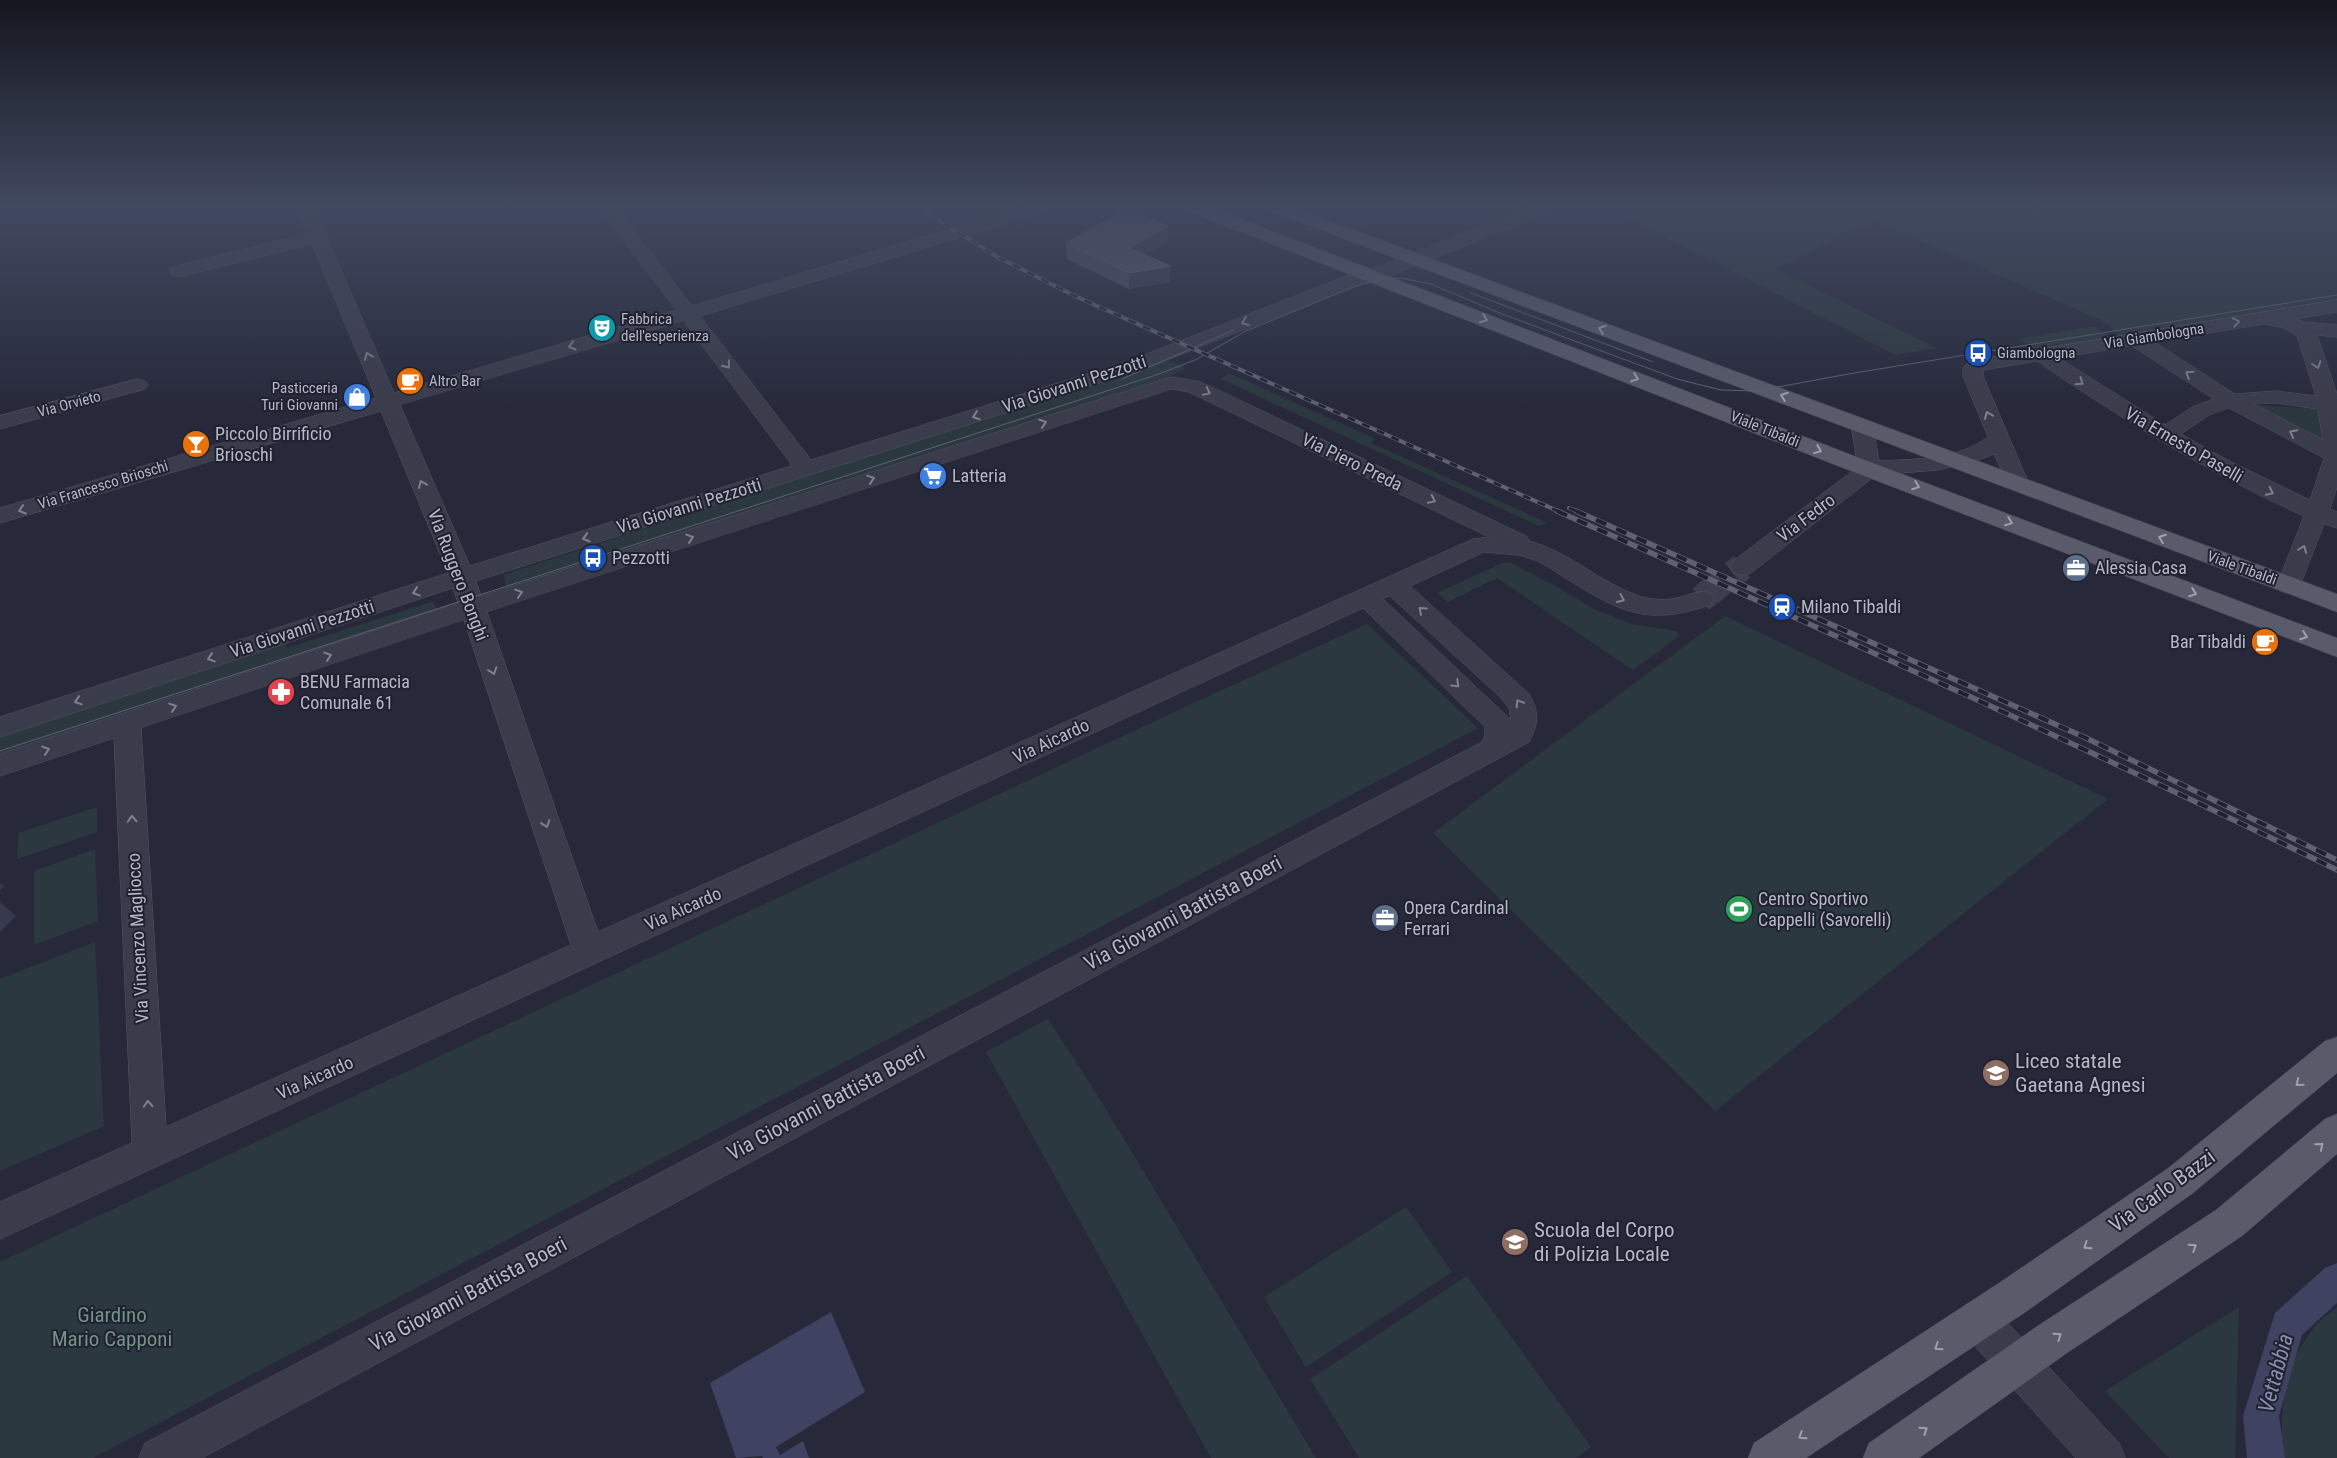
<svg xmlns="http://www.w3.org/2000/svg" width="2337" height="1458" viewBox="0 0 2337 1458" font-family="'Roboto Condensed',sans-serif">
	<rect width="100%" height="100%" fill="#27293a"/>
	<g fill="#2c383f">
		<polygon points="1606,207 2300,207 2337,221 2337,300 2121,336 2101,320 1874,221 1774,269 1937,348 1896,355"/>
		<polygon points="2095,326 2111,338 2033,350 2018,339"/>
		<polygon points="1165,359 1186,368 1164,379 638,551 635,547 507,589 503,575"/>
		<polygon points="1229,373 1376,439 1371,443 1548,523 1539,526 1221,379"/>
		<polygon points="2258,405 2318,409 2325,437 2322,441 2258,407"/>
		<polygon points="1509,562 1557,587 1594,609 1631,624 1677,631 1679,636 1633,670 1497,578 1448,602 1437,593 1502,563"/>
		<polygon points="434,601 438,614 0,762 0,735 286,643 287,648"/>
		<polygon points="1725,616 2108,799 1715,1111 1433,833"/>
		<polygon points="1367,624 1478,728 93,1458 0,1458 0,1262 1200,700"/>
		<polygon points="97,807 97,832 17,859 18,833"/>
		<polygon points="95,849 98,921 34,945 34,871"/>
		<polygon points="95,942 104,1126 0,1171 0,979"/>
		<polygon points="1048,1019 1098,1096 1316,1458 1211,1458 986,1052"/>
		<polygon points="1406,1207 1452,1272 1306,1367 1264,1297"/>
		<polygon points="1467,1276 1591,1447 1576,1458 1359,1458 1310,1379"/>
		<polygon points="2239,1307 2235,1458 2169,1458 2105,1391"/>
		<path d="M2337,1307v151h-54c-4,-44 1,-91 29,-128 6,-9 17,-16 25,-23z"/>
	</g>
	<polygon fill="#3f4261" points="831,1312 865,1392 776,1447 780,1455 803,1441 809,1458 763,1458 762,1456 736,1458 710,1383"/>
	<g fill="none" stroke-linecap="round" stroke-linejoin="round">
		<polygon fill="#3f4261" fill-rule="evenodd" points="2337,1263 2337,1303 2302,1335 2279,1416 2285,1458 2247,1458 2243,1416 2275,1313 2325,1268"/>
		<polyline stroke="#3c3e4f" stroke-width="27" stroke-dasharray="27 14" stroke-linecap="butt" points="1701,599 1742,567"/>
		<defs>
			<g id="minor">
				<path d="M296,207h18l80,186 282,-83 -78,-103h18l76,99 331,-99h27l-3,4 -347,105 111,144 321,-100 214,-84 22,-5 161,-64h25l-3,4 -171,69 -22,5 -212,83 -670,213 5,15 690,-219 30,5 325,154 4,5c40,11 70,42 109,55 13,4 29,5 42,1 11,-3 17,-7 29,-4l4,6 -4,6c-61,21 -89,8 -141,-25 -12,-7 -23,-16 -37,-21l-13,-4 -35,-3 -74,34 118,107c12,18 11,30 1,49l-1327,716h-63l6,-15 1337,-701 3,-6v-9l-122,-119 -1363,631v-37l132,-59 -18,-405 -114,38v-22l458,-151 -5,-15 -453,149v-20l448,-144 -67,-162 -381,112v-15l376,-110 -64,-154 -133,33 -7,-2 -2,-4 2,-4 135,-33zM684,321l105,140 2,5 -321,100 -70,-161zM1172,389l17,3 300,145 -16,2 -875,393 -111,-320zM1390,596l109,100 10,12 2,12 -128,-121zM464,620l107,325 -405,182 -25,-399z"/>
				<path d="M2337,300v12l-42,7 9,3 33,3v12l-20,-2 20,59v93l-7,22 7,3v16l-13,-4 -26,67 -9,2 -9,-2 -3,-6 27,-69c-94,-42 -182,-97 -267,-155l-54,9v6l46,108 -3,5 -8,2 -8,-2 -16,-35 -13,5 -43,11 -62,5 -125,98 -9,2 -9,-2 -3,-6 3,-6 125,-94 -7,-41 3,-5 8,-2 8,2 3,5 6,35c36,-2 79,-1 109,-24l-25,-61v-8l7,-7zM2265,324l19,4 13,8 19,60 -40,-5 -41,3 -81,-52zM2132,346l82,53 -20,7 -29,19 -106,-67zM2276,403l42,6 5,31 -69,-36zM2229,408l95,50 -14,42 -81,-39 -48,-27 28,-19z"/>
				<polygon points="138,379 145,381 148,385 145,389 0,429 0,416"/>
				<polygon points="1978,1301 1992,1306 2119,1443 2125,1458 2076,1458 1964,1334 1959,1320 1964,1306"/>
			</g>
			<g id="major">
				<polygon points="1185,207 1210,207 1849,454 2337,638 2337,657 1833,464 1188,211"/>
				<polygon points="1267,207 1292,207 2337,594 2337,612 1270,211"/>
				<polygon points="2337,1037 2337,1073 2193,1193 2027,1311 1806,1458 1748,1458 1754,1443 1999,1283 2167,1169 2325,1041"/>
				<polygon points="2337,1114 2337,1154 2242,1236 2067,1353 1919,1458 1863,1458 1869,1443 2039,1325 2216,1210 2325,1119"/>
			</g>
		</defs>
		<use href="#minor" stroke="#535463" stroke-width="1"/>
		<use href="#major" stroke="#444554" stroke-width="1"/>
		<use href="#minor" fill="#3b3c4b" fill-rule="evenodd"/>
		<use href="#major" fill="#595b6b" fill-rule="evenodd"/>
		<g stroke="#5f6173" stroke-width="1">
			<polyline points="1471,293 1653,362"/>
			<polyline points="1122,379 1234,330"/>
			<polyline points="0,751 1159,374 1195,360 1246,331 1351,288 1376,280 1400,278 1431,284 1502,314 1677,379 1721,390 1756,391 1854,373 2337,295"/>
		</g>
		<defs>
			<g id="rail-far1">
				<polyline points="917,207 999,258 1077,297 1560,512"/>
				<polyline points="1569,508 1579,512"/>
			</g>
			<g id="rail">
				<path d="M1557,511c262,117 523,233 780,359"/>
				<polyline points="1576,511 2084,737 2337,860"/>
			</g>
		</defs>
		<use href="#rail-far1" stroke="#5f6173" stroke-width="4"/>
		<use href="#rail" stroke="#5f6173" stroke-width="5.5"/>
		<use href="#rail-far1" stroke="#202130" stroke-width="2.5" stroke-dasharray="8" stroke-linecap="butt"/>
		<use href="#rail" stroke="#202130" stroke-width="4" stroke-dasharray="11" stroke-linecap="butt"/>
	</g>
	<polygon fill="#4a4c60" points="1168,226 1168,242 1145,255 1170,282 1129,289 1067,259 1066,243"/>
	<g fill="#37394c">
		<polygon points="1168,226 1168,242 1130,264 1130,248"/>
		<polygon points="1170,266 1170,282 1129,289 1129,273"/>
		<polygon points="0,883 4,886 0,890"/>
		<polygon points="0,902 16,916 0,932"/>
	</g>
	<polygon fill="#56586b" stroke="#656779" points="1127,209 1168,226 1130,248 1170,266 1129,273 1066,243"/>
	<defs><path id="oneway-chevron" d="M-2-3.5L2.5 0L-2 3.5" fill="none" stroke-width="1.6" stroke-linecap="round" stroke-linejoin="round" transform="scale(1.25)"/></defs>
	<g stroke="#9fa1af">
		<use href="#oneway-chevron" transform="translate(1484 319) rotate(21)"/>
		<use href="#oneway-chevron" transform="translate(1602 329) rotate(-160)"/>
		<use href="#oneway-chevron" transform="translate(1635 378) rotate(21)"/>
		<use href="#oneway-chevron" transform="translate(1784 396) rotate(-159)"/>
		<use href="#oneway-chevron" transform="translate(1818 450) rotate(22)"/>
		<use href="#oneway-chevron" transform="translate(1916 486) rotate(21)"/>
		<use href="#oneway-chevron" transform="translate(2009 522) rotate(21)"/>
		<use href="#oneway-chevron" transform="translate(2162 538) rotate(-160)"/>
		<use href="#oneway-chevron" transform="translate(2193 593) rotate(21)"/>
		<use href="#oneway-chevron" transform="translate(2304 636) rotate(21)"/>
		<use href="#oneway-chevron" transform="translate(2299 1083) rotate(141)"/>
		<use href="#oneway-chevron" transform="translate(2320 1146) rotate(-40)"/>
		<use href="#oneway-chevron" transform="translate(2087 1246) rotate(145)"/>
		<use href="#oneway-chevron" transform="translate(2193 1247) rotate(-33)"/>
		<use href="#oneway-chevron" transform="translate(2058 1336) rotate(-34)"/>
		<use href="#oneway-chevron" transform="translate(1938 1347) rotate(147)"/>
		<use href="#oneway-chevron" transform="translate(1924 1430) rotate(-35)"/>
		<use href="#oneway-chevron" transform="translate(1802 1436) rotate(147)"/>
	</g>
	<g stroke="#7f808f">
		<use href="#oneway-chevron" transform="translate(1245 322) rotate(158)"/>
		<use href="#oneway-chevron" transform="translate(2236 322) rotate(-10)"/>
		<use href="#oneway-chevron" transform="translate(572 346) rotate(164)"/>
		<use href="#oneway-chevron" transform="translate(368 356) rotate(-113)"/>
		<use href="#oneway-chevron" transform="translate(727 365) rotate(52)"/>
		<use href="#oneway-chevron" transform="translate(2317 365) rotate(72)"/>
		<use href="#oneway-chevron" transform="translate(2189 374) rotate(-147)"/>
		<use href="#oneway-chevron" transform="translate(2080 382) rotate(35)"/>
		<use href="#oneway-chevron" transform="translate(1207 392) rotate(26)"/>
		<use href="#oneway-chevron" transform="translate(1988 415) rotate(-112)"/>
		<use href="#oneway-chevron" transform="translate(976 416) rotate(162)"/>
		<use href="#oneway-chevron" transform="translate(1043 423) rotate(-18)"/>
		<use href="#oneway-chevron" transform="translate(2293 433) rotate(-152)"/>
		<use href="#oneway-chevron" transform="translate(871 479) rotate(-18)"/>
		<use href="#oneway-chevron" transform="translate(422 484) rotate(-113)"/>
		<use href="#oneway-chevron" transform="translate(2270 492) rotate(26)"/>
		<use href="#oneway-chevron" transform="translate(1432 500) rotate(26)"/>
		<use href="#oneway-chevron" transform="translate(22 510) rotate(163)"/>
		<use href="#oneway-chevron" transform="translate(586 538) rotate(163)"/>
		<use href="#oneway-chevron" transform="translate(690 538) rotate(-18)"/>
		<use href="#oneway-chevron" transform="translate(2303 549) rotate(-69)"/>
		<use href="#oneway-chevron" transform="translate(416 592) rotate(162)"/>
		<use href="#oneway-chevron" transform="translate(519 593) rotate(-18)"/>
		<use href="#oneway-chevron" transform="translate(1621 599) rotate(24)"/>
		<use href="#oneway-chevron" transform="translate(1422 610) rotate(-138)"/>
		<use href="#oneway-chevron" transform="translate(328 656) rotate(-18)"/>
		<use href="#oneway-chevron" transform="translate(211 658) rotate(162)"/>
		<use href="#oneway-chevron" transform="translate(493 671) rotate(71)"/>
		<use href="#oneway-chevron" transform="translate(1456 684) rotate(44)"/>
		<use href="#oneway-chevron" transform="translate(78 701) rotate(162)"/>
		<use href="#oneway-chevron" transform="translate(1519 703) rotate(-122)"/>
		<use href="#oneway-chevron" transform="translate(173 707) rotate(-18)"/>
		<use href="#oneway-chevron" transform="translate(46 750) rotate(-18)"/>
		<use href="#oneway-chevron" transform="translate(132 819) rotate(-93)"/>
		<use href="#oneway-chevron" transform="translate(546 824) rotate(71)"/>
		<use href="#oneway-chevron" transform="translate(148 1104) rotate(-93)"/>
	</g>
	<linearGradient id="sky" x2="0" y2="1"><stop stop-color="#151720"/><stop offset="0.5" stop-color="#414960"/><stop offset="1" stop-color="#414960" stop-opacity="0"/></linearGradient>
	<rect width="2337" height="411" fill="url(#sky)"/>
	<defs>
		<symbol id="theatre-disc" viewBox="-11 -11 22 22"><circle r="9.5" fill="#0f9aa8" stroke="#202130"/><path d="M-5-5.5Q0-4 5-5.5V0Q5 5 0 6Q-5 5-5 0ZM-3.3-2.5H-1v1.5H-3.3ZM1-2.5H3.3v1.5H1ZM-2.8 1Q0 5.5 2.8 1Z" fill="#fff"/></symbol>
		<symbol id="bus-disc" viewBox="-11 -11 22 22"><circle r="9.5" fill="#1a4fb4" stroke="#202130"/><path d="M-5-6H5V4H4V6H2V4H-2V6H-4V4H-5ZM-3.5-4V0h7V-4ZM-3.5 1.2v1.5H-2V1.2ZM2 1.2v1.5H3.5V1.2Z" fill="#fff"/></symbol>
		<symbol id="cafe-disc" viewBox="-11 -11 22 22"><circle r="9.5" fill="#e8710a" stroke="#202130"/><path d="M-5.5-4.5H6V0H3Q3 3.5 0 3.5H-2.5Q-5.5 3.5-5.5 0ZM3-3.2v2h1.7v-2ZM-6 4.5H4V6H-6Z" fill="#fff"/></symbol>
		<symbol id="shop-disc" viewBox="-11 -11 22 22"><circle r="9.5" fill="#3f7fe0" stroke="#202130"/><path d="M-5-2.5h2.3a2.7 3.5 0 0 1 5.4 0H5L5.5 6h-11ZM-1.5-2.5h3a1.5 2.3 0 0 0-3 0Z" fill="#fff"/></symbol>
		<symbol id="bar-disc" viewBox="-11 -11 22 22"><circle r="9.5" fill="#e8710a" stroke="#202130"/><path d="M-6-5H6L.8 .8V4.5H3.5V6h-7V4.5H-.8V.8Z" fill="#fff"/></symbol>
		<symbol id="supermarket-disc" viewBox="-11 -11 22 22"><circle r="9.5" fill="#3f7fe0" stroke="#202130"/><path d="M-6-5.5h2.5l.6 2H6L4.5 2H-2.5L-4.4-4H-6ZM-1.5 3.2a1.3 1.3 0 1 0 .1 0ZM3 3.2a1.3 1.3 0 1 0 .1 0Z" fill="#fff"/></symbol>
		<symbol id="office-disc" viewBox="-11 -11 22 22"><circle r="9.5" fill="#5c6f8a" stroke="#202130"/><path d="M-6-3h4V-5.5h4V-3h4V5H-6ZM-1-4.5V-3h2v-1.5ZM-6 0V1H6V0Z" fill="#fff"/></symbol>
		<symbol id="station-disc" viewBox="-11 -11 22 22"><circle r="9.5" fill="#1a4fb4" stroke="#202130"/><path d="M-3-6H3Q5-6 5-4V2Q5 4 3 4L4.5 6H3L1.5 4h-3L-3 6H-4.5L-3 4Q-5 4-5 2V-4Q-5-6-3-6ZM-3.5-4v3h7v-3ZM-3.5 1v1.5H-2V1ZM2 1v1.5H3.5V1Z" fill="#fff"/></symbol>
		<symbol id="pharmacy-disc" viewBox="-11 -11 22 22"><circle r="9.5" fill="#e0444e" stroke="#202130"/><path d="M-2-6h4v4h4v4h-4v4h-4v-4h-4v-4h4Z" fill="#fff"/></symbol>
		<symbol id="stadium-disc" viewBox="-11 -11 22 22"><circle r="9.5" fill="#2e9e5b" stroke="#202130"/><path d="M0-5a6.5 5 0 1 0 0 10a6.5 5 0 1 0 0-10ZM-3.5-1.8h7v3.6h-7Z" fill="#fff"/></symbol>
		<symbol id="school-disc" viewBox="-11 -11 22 22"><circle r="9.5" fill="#8d6e63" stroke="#202130"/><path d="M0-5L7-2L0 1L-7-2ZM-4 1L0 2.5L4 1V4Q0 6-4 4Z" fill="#fff"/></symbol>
	</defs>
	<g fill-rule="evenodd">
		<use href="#theatre-disc" x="586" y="312" width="32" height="32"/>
		<use href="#bus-disc" x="1962" y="337" width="32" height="32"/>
		<use href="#cafe-disc" x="394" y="365" width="32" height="32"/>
		<use href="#shop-disc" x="341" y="381" width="32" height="32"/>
		<use href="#bar-disc" x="180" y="428" width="32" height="32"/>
		<use href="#supermarket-disc" x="917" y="460" width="32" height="32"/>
		<use href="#bus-disc" x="577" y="542" width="32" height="32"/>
		<use href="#office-disc" x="2060" y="552" width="32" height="32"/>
		<use href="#station-disc" x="1766" y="591" width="32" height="32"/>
		<use href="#cafe-disc" x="2249" y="626" width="32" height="32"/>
		<use href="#pharmacy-disc" x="265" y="676" width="32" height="32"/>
		<use href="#stadium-disc" x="1723" y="893" width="32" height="32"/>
		<use href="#office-disc" x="1369" y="902" width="32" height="32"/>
		<use href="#school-disc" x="1980" y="1057" width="32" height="32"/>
		<use href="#school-disc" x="1499" y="1226" width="32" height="32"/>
	</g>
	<g text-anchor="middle" stroke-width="4" stroke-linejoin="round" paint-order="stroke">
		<g font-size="15" fill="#b6b8c6" stroke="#202130" text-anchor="start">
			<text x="621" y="324">Fabbrica<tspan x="621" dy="17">dell'esperienza</tspan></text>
			<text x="1997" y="358">Giambologna</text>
			<text x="429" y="386">Altro Bar</text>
			<text x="338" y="393" text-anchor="end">Pasticceria<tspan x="338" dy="17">Turi Giovanni</tspan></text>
		</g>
		<g font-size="15" fill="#b6b8c6" stroke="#202130">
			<text transform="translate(2154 336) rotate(-9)" y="5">Via Giambologna</text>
			<text transform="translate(69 404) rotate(-15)" y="5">Via Orvieto</text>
			<text transform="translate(1765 429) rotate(22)" y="5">Viale Tibaldi</text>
			<text transform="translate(103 485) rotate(-17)" y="5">Via Francesco Brioschi</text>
			<text transform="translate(2242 568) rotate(20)" y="5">Viale Tibaldi</text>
		</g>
		<g font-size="18" fill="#b6b8c6" stroke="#202130">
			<text transform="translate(1074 384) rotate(-18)" y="6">Via Giovanni Pezzotti</text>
			<text transform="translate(2184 445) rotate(30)" y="6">Via Ernesto Paselli</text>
			<text transform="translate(1352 462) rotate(26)" y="6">Via Piero Preda</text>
			<text transform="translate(689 506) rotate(-17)" y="6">Via Giovanni Pezzotti</text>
			<text transform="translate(1806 518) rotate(-37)" y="6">Via Fedro</text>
			<text transform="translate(458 575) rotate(69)" y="6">Via Ruggero Bonghi</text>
			<text transform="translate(302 629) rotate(-18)" y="6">Via Giovanni Pezzotti</text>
			<text transform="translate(1051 741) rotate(-25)" y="6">Via Aicardo</text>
			<text transform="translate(683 909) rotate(-24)" y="6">Via Aicardo</text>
			<text transform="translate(138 938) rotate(-93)" y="6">Via Vincenzo Magliocco</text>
			<text transform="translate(315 1078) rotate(-24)" y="6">Via Aicardo</text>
		</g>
		<g font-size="18" fill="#b6b8c6" stroke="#202130" text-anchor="start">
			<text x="215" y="440">Piccolo Birrificio<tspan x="215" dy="21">Brioschi</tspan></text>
			<text x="952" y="482">Latteria</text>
			<text x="612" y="564">Pezzotti</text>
			<text x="2095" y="574">Alessia Casa</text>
			<text x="1801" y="613">Milano Tibaldi</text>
			<text x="2246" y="648" text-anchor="end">Bar Tibaldi</text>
			<text x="300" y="688">BENU Farmacia<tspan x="300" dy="21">Comunale 61</tspan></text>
			<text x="1758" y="905">Centro Sportivo<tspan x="1758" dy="21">Cappelli (Savorelli)</tspan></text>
			<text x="1404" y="914">Opera Cardinal<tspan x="1404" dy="21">Ferrari</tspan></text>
		</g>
		<g font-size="21" fill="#b6b8c6" stroke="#202130">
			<text transform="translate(1183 913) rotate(-28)" y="7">Via Giovanni Battista Boeri</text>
			<text transform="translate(826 1103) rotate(-28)" y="7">Via Giovanni Battista Boeri</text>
			<text transform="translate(2162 1191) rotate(-36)" y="7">Via Carlo Bazzi</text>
			<text transform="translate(468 1294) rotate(-28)" y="7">Via Giovanni Battista Boeri</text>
		</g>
		<g font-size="21" fill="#b6b8c6" stroke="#202130" text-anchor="start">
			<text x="2015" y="1068">Liceo statale<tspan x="2015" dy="24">Gaetana Agnesi</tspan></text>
			<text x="1534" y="1237">Scuola del Corpo<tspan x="1534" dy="24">di Polizia Locale</tspan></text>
		</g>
		<g font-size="21" fill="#719484" stroke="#202130">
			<text x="112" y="1322">Giardino<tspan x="112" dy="24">Mario Capponi</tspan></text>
		</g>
		<g font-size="22" font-style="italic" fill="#898dae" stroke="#202130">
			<text transform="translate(2275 1373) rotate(-75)" y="8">Vettabbia</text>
		</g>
	</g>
</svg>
